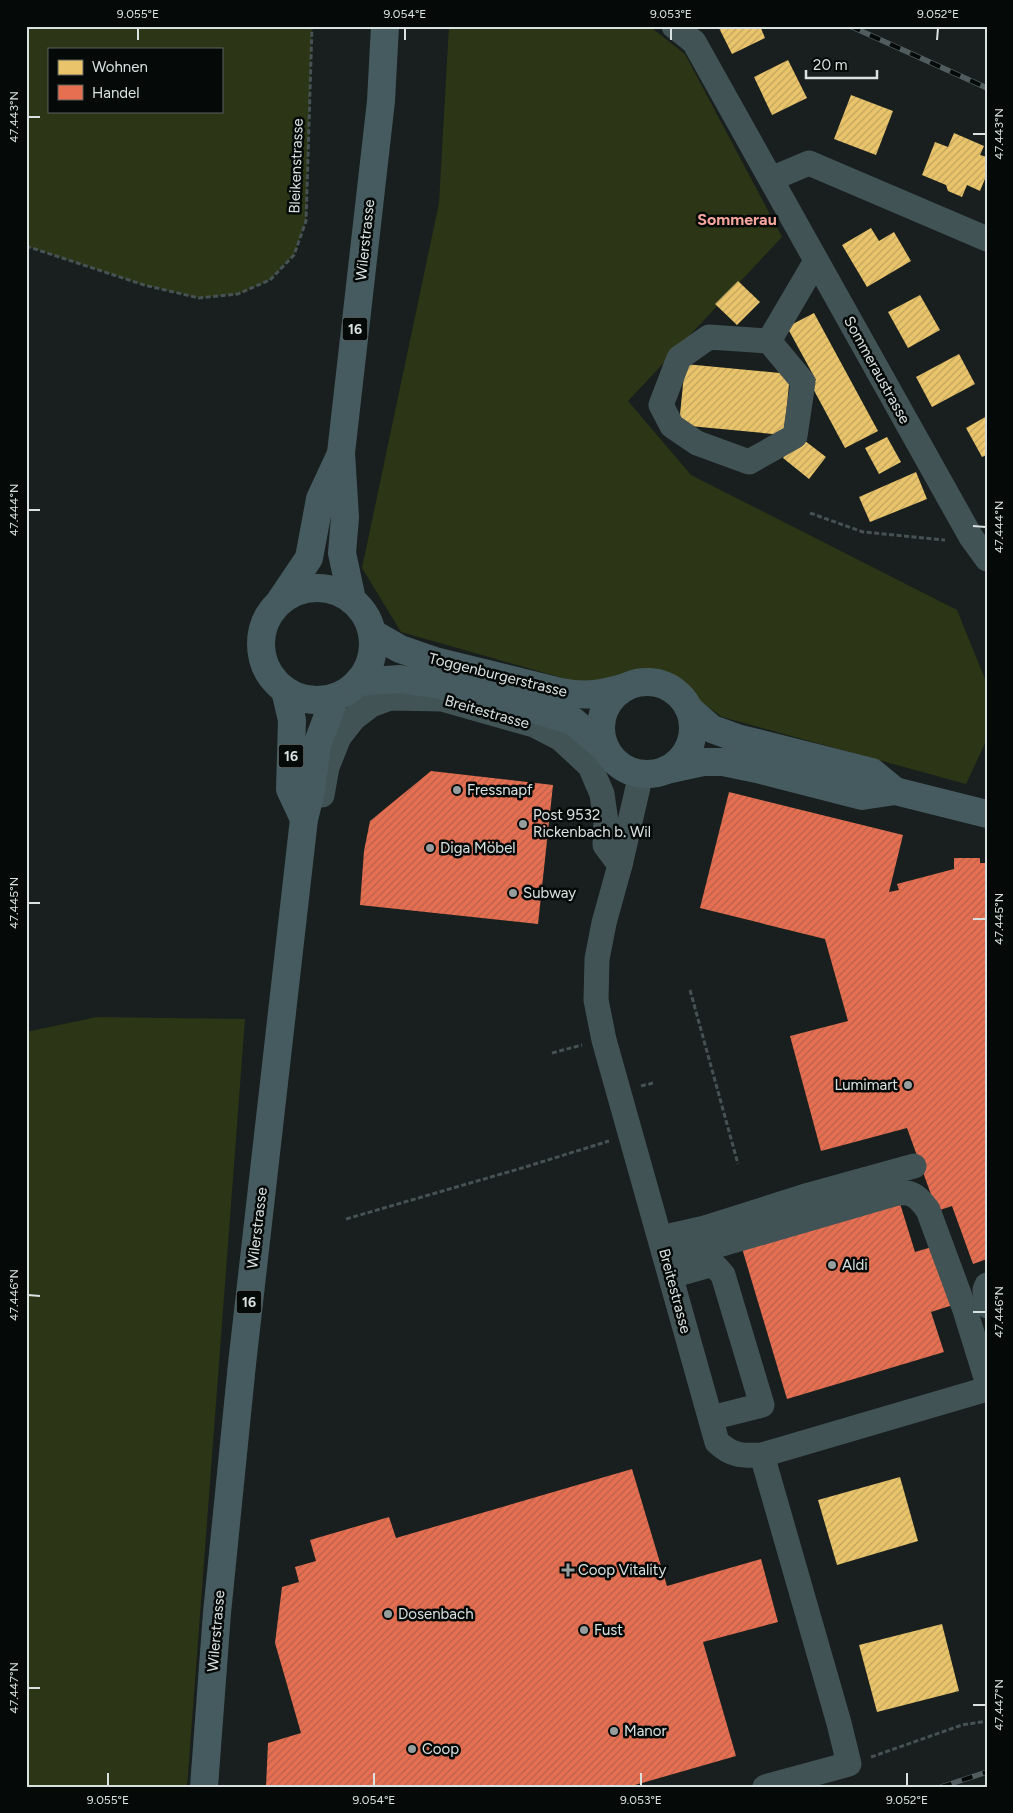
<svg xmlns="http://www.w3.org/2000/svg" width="1013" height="1813" viewBox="0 0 1013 1813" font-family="Figtree,sans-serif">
	<defs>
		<pattern id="homes-hatch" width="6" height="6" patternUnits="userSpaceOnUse" patternTransform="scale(1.25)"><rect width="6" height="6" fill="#e9c46a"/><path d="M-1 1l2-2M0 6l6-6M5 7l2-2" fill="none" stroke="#bfa460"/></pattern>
		<pattern id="shops-hatch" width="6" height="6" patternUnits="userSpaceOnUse" patternTransform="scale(1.25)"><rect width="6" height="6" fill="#e76f51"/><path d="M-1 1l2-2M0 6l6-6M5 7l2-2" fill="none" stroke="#b5624d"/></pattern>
	</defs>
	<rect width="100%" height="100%" fill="#181f1e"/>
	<g fill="#2c3515" fill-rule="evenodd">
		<path d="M26,26h286l-6,195 -12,34 -24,25 -32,14 -39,4 -55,-13 -118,-39zM49,49h172v62h-172z"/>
		<polygon points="449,26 649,26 685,54 782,237 628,401 691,475 957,610 987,684 987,739 966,784 722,717 661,673 577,682 401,632 362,568 439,203"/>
		<polygon points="97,1017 245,1019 187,1787 26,1787 26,1032"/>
	</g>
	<g fill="url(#homes-hatch)">
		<polygon points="723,26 760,26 765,38 732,54 719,28"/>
		<polygon points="788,60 807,98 772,115 754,77"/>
		<polygon points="851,95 893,111 876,155 834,139"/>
		<polygon points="954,133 984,146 980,155 987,157 987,174 980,191 967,185 962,197 948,191 946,185 922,175 935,142 948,147"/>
		<polygon points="871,228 879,241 894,232 911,261 867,287 842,245"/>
		<polygon points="738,281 760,302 737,325 715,304"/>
		<polygon points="920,295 940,330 908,348 888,312"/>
		<polygon points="814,313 878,431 845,448 810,383 816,380 787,327"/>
		<polygon points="959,354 975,384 932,407 916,377"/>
		<polygon points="685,364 790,374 784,435 679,425"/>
		<polygon points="987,416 987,455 982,457 966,428"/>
		<polygon points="800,437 826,457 809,479 783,458"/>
		<polygon points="887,437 901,462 879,474 865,448"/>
		<polygon points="916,472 927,499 870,522 859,497"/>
		<polygon points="900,1477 918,1541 837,1565 818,1500"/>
		<polygon points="942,1624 959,1691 877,1712 859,1645"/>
	</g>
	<g fill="url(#shops-hatch)">
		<polygon points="431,771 553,785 538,924 360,905 364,851 370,821"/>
		<polygon points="729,792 903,835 889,892 899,890 897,884 954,869 954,858 980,858 980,863 987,863 987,1259 973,1264 952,1206 937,1211 907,1128 821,1151 790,1036 848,1021 825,939 700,908"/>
		<polygon points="898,1197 915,1252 935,1246 953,1305 931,1312 944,1352 787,1399 741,1245"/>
		<polygon points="632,1469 667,1586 761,1559 778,1622 703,1642 736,1756 628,1787 266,1787 268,1743 301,1733 275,1643 282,1587 299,1582 295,1567 316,1561 310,1540 389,1517 396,1538"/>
	</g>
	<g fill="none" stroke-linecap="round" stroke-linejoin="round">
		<g stroke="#465154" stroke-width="3" stroke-dasharray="5 2.5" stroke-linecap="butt">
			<polyline points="26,246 144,285 199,298 238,294 270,280 294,255 306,221 312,26"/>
			<polyline points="810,513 863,532 945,540"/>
			<polyline points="690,990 738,1164"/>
			<polyline points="552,1053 582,1045"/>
			<polyline points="641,1086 653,1083"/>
			<polyline points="346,1219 522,1168 609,1141"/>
			<polyline points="871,1757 962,1725 987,1721"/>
		</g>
		<g stroke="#425356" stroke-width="25">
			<polyline points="674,26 694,42 971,537 987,559"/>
			<polyline points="771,179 809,163 987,239"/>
			<polyline points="769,341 709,337 679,358 661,405 672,426 697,443 749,462 795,436 803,382 769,341 816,261"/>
			<path d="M641,774l-21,91 -16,58 -7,36 -1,41 8,40 113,402c15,14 25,14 45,13l225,-66"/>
			<polyline points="322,795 327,767 339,737 354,718 371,705 390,698 442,699 534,725 561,739 590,766 602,794 606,822 605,845 620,865"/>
			<polyline points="661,1238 705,1228 809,1195 914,1166"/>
			<path d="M667,1260l227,-66c17,-4 24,2 34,16l37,100 22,71"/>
			<polyline points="678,1274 710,1265 716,1267 723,1275 762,1405 711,1418"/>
			<polyline points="987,1285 985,1290 987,1306"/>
			<polyline points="762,1455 839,1723 849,1764 765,1787"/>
		</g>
		<g stroke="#465b5f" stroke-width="28">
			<circle cx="317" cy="644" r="56"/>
			<polyline points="352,600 342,553 345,517 341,453 381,101 385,26"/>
			<polyline points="280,601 309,558 320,499 340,456"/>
			<path d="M372,633l28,16 35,12 126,31c25,5 41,2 65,-5"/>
			<circle cx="647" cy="728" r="46"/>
			<polyline points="358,682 400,679 439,685 524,706 573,721 605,748"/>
			<polyline points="285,690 292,720 290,789 304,819"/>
			<polyline points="689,709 712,729 737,738 872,772 895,791"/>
			<polyline points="666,770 703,762 723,762 757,769 862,796 895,791 987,814"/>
			<polyline points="204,1787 217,1613 242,1364 304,819 311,791 317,745 335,697"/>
		</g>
		<defs>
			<g id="rail">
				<polyline points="850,26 987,88"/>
				<polyline points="941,1787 987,1772"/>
			</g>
		</defs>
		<use href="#rail" stroke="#515c5f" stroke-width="5.5"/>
		<use href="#rail" stroke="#050a09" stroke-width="4" stroke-dasharray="11" stroke-linecap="butt"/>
	</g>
	<path fill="none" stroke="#dae2e1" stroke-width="2" d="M138,40v-12M405,40v-12M671,40v-12M937,40l1,-12M28,117h12M973,134h13M28,510h12M973,526l13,1M28,903h12M973,919h13M28,1295l12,1M973,1312h13M28,1688h12M973,1705h13M108,1786v-13M374,1786v-13M641,1786v-13M907,1786v-13"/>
	<g fill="#969e9d" stroke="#050a09" stroke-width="2">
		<circle cx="457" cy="790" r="5"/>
		<circle cx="523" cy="824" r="5"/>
		<circle cx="430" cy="848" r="5"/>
		<circle cx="513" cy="893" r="5"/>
		<circle cx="908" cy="1085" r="5"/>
		<circle cx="832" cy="1265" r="5"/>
		<path d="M565.5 1562.5h5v5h5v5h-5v5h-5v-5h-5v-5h5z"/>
		<circle cx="388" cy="1614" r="5"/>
		<circle cx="584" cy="1630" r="5"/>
		<circle cx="614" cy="1731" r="5"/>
		<circle cx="412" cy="1749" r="5"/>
	</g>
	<g text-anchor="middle" stroke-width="5" stroke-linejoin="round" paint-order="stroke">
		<g fill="#050a09" stroke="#9aa1a0" stroke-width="1">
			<rect x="342.5" y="317.5" width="25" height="23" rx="4"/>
			<rect x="278.5" y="744.5" width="25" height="23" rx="4"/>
			<rect x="236.5" y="1290.5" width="25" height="23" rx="4"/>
		</g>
		<g font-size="14" font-weight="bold" fill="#dae2e1">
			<text x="355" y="334">16</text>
			<text x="291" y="761">16</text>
			<text x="249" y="1307">16</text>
		</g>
		<g font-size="15" fill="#dae2e1" stroke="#050a09">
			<text transform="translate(296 166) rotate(-88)" y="5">Bleikenstrasse</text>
			<text transform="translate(365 240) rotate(-84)" y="5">Wilerstrasse</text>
			<text transform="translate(877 370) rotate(61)" y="5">Sommeraustrasse</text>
			<text transform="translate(498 675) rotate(14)" y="5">Toggenburgerstrasse</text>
			<text transform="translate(487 712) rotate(16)" y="5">Breitestrasse</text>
			<text transform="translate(257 1228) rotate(-83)" y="5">Wilerstrasse</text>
			<text transform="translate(675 1291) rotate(75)" y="5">Breitestrasse</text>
			<text transform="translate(216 1631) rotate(-85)" y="5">Wilerstrasse</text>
		</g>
		<g font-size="15" fill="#dae2e1" stroke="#050a09" text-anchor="start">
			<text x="467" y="795">Fressnapf</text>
			<text x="533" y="820">Post 9532<tspan x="533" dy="17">Rickenbach b. Wil</tspan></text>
			<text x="440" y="853">Diga Möbel</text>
			<text x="523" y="898">Subway</text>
			<text x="898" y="1090" text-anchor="end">Lumimart</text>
			<text x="842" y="1270">Aldi</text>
			<text x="578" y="1575">Coop Vitality</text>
			<text x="398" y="1619">Dosenbach</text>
			<text x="594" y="1635">Fust</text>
			<text x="624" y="1736">Manor</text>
			<text x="422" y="1754">Coop</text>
		</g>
		<g font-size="16" font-weight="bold" fill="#f8a59b" stroke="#050a09">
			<text x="737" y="225">Sommerau</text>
		</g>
	</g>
	<rect width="1013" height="1813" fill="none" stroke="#050a09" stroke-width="55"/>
	<rect x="48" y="48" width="175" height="65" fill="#050a09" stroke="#5a605f"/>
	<rect x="58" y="60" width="25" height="15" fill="#e9c46a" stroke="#5a605f"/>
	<text x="92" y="72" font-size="15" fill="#dae2e1">Wohnen</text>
	<rect x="58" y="85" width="25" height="15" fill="#e76f51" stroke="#5a605f"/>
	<text x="92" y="98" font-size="15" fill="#dae2e1">Handel</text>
	<path d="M806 70v8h71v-8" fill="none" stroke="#dae2e1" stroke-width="2.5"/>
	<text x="813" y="70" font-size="15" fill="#dae2e1" stroke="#050a09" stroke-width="4" paint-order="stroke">20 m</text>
	<rect x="28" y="28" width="958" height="1758" fill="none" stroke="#dae2e1" stroke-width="2"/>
	<g font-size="12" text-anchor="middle" fill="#dae2e1">
		<text x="138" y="18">9.055°E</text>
		<text x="405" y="18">9.054°E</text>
		<text x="671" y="18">9.053°E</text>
		<text x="938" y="18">9.052°E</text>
		<text transform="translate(14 117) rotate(-90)" y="4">47.443°N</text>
		<text transform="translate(999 134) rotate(-90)" y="4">47.443°N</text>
		<text transform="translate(14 510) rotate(-90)" y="4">47.444°N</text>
		<text transform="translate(999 527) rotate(-90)" y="4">47.444°N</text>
		<text transform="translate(14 903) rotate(-90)" y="4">47.445°N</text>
		<text transform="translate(999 919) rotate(-90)" y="4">47.445°N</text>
		<text transform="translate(14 1295) rotate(-90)" y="4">47.446°N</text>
		<text transform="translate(999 1312) rotate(-90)" y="4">47.446°N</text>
		<text transform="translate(14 1688) rotate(-90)" y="4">47.447°N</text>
		<text transform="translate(999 1705) rotate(-90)" y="4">47.447°N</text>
		<text x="108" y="1804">9.055°E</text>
		<text x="374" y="1804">9.054°E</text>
		<text x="641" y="1804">9.053°E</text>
		<text x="907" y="1804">9.052°E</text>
	</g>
</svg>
